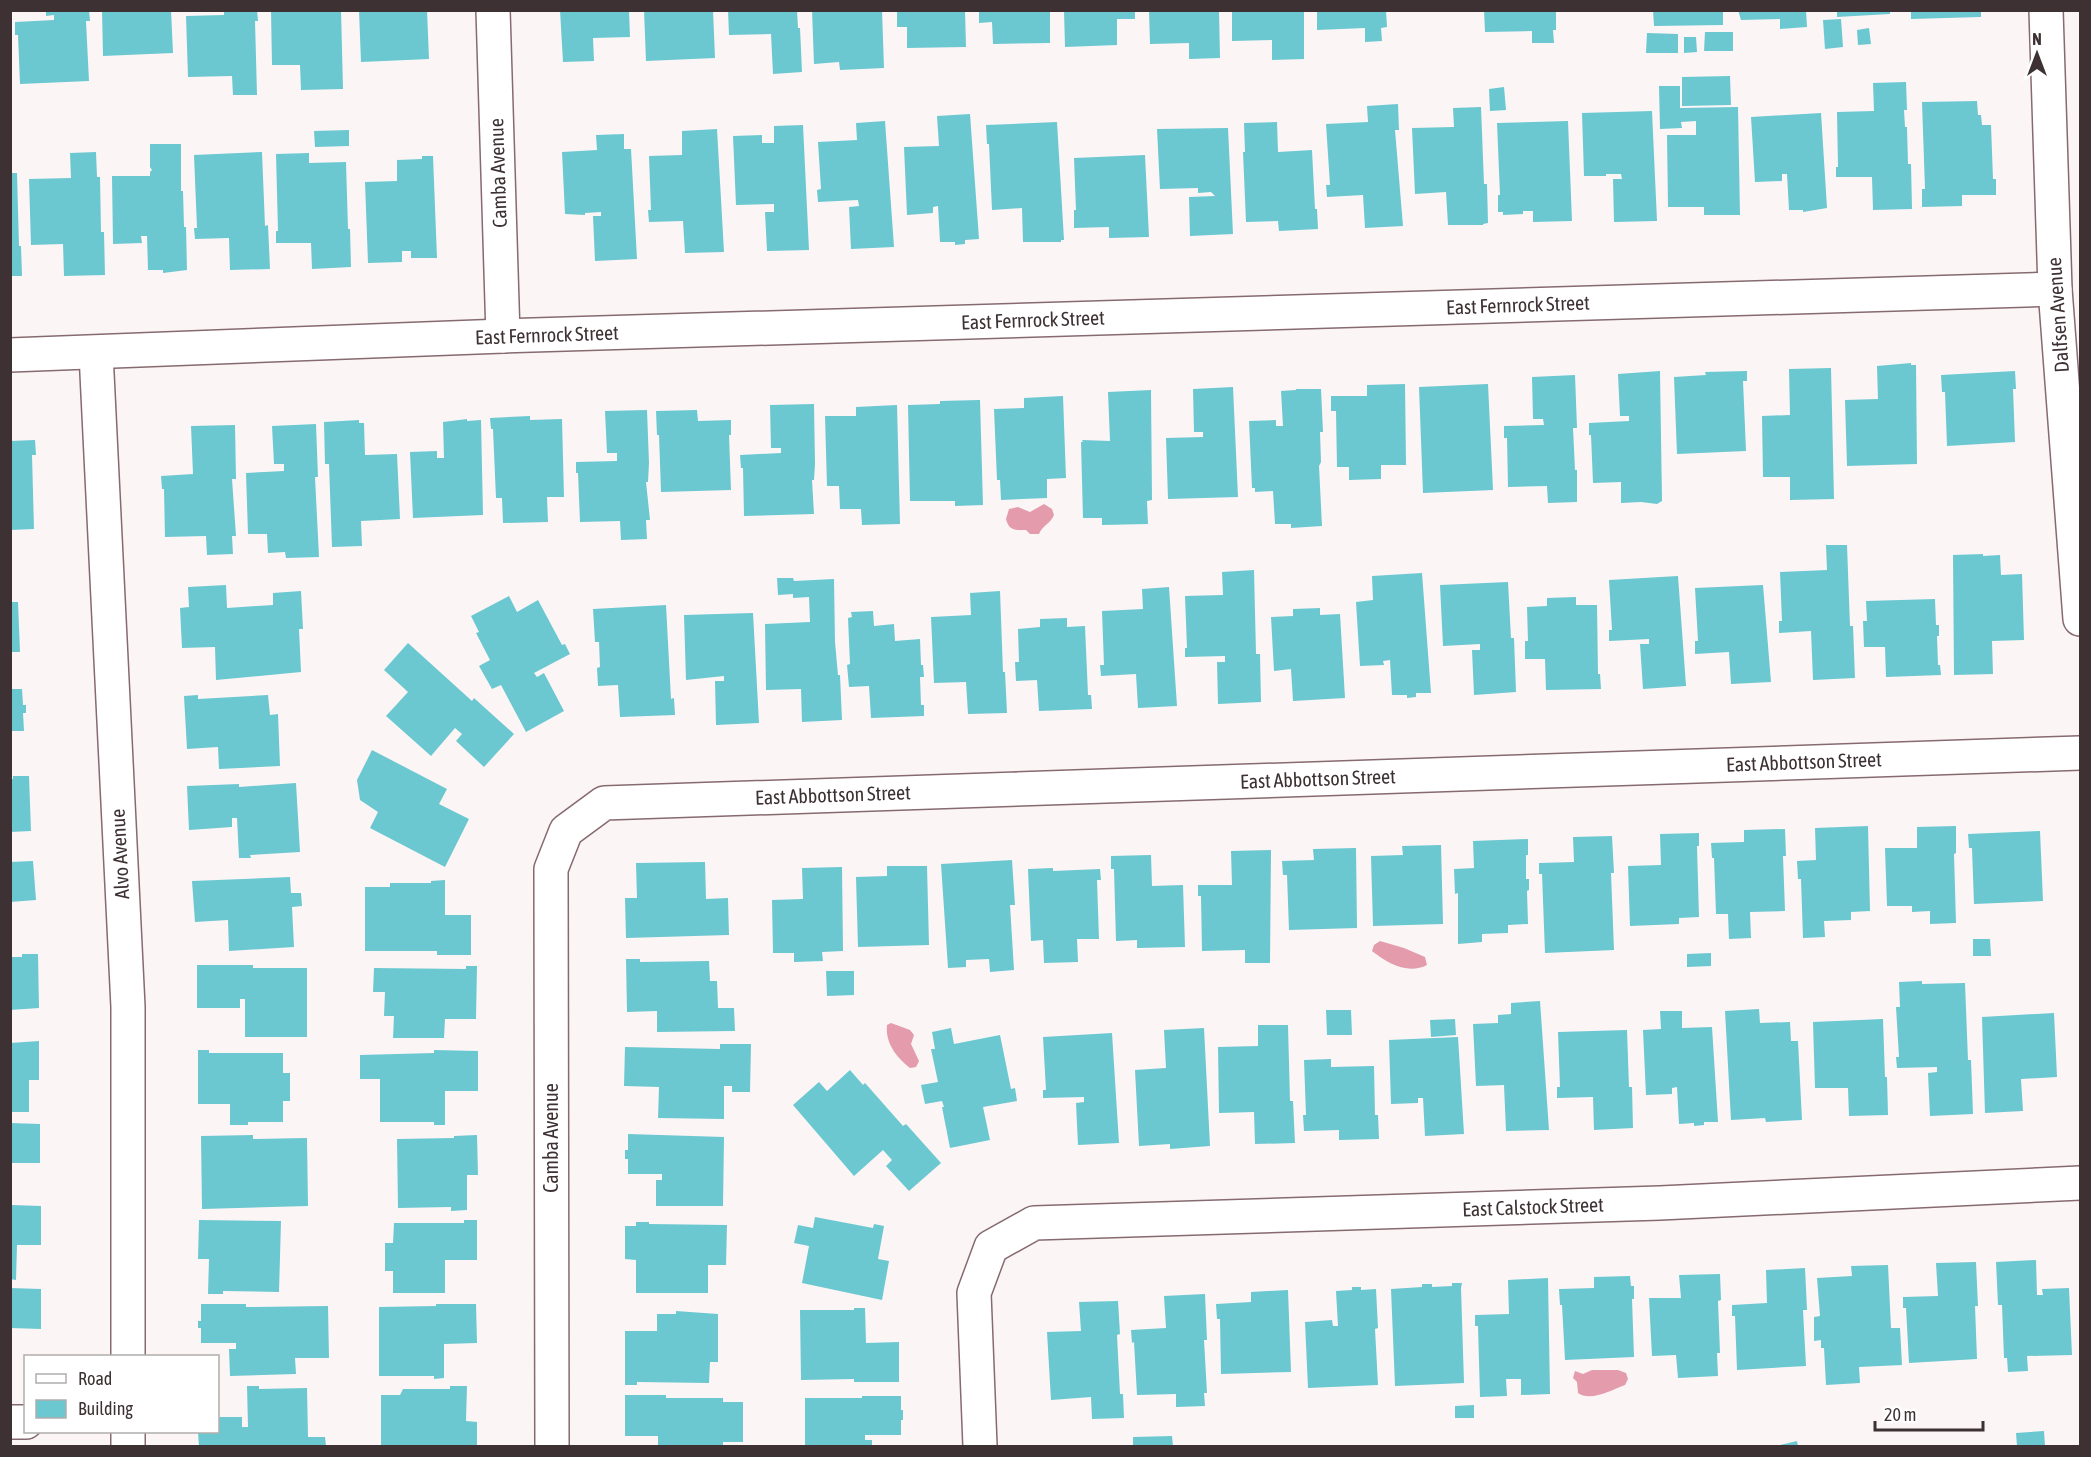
<svg xmlns="http://www.w3.org/2000/svg" width="2091" height="1457" viewBox="0 0 2091 1457" font-family="'Asap Condensed',sans-serif">
	<rect width="100%" height="100%" fill="#fbf5f6"/>
	<g fill="#e49cac">
		<path d="M1044,504l8,5 2,6c-3,8 -12,11 -15,19h-9l-4,-4c-11,0 -17,1 -20,-11l3,-10 9,-2 12,5z"/>
		<path d="M1380,941l24,7 21,9 2,8c-19,10 -40,-2 -55,-14l2,-6z"/>
		<path d="M891,1023l19,7 4,5 -3,9 8,17 -3,6 -6,1c-13,-10 -25,-25 -23,-43z"/>
		<path d="M1592,1370h26l8,3 2,6 -3,6c-13,5 -35,17 -47,8l-1,-11 -4,-4 2,-7 8,3z"/>
	</g>
	<g fill="#6bc8d0">
		<polygon points="46,10 89,10 90,21 86,21 89,81 20,84 18,35 15,35 15,22 54,20 54,15 46,16"/>
		<polygon points="102,10 171,10 173,53 103,56"/>
		<polygon points="224,10 257,10 258,21 255,21 257,95 233,95 232,76 188,77 186,16 224,15"/>
		<polygon points="271,10 341,10 343,89 301,90 300,65 272,65"/>
		<polygon points="359,10 427,10 429,59 361,62"/>
		<polygon points="560,10 629,10 630,37 593,38 594,61 563,62"/>
		<polygon points="644,10 713,10 715,58 646,61"/>
		<polygon points="728,10 797,10 798,28 800,28 802,72 773,74 771,34 729,35"/>
		<polygon points="812,10 882,10 884,68 840,70 839,62 814,64"/>
		<polygon points="897,10 965,10 966,47 907,48 907,27 897,27"/>
		<polygon points="979,10 1050,10 1050,43 993,44 992,22 979,23"/>
		<polygon points="1064,10 1135,10 1135,19 1117,19 1117,45 1065,47"/>
		<polygon points="1149,10 1219,10 1220,58 1189,59 1189,43 1150,44"/>
		<polygon points="1232,10 1304,10 1304,59 1272,60 1272,40 1232,41"/>
		<polygon points="1317,10 1386,10 1387,27 1381,28 1382,41 1365,42 1365,28 1317,30"/>
		<polygon points="1484,10 1556,10 1556,30 1553,30 1554,43 1532,43 1532,31 1485,32"/>
		<polygon points="1653,10 1723,10 1723,25 1654,26"/>
		<polygon points="1738,10 1806,10 1807,27 1780,29 1780,19 1741,20"/>
		<polygon points="1837,10 1890,10 1890,14 1837,17"/>
		<polygon points="1911,10 1981,10 1981,17 1911,19"/>
		<polygon points="1841,19 1843,47 1825,49 1823,20"/>
		<polygon points="1869,28 1871,44 1858,45 1857,30"/>
		<polygon points="1705,32 1733,32 1733,51 1704,51"/>
		<polygon points="1647,33 1678,34 1678,53 1646,53"/>
		<polygon points="1684,37 1696,37 1697,52 1684,53"/>
		<polygon points="1730,76 1731,105 1682,106 1682,77"/>
		<polygon points="1906,82 1907,110 1904,110 1905,127 1907,127 1908,164 1911,164 1912,209 1873,210 1872,177 1836,177 1836,167 1838,167 1837,112 1874,111 1873,83"/>
		<polygon points="1659,86 1680,86 1680,108 1738,107 1740,215 1704,215 1704,207 1668,207 1667,135 1696,135 1696,121 1681,122 1682,128 1660,129"/>
		<polygon points="1504,87 1506,110 1490,111 1489,89"/>
		<polygon points="1977,101 1978,115 1981,115 1982,125 1991,125 1993,179 1996,179 1996,195 1962,195 1962,206 1922,207 1922,189 1925,189 1922,102"/>
		<polygon points="1398,104 1399,130 1395,130 1403,226 1365,228 1363,195 1327,197 1326,185 1330,185 1326,124 1368,122 1367,106"/>
		<polygon points="1481,107 1484,184 1487,184 1488,223 1483,224 1483,225 1448,225 1446,192 1415,194 1412,128 1454,127 1453,108"/>
		<polygon points="1652,111 1657,221 1614,222 1613,179 1622,179 1621,174 1606,174 1606,176 1584,176 1582,113"/>
		<polygon points="1821,113 1827,208 1803,212 1803,210 1789,210 1787,174 1782,174 1782,181 1755,182 1751,117"/>
		<polygon points="970,114 979,239 965,240 965,244 955,245 955,242 940,242 938,206 933,207 933,213 907,215 904,147 939,146 937,116"/>
		<polygon points="885,121 894,247 851,249 849,207 859,206 858,200 818,202 817,190 821,189 818,142 857,140 856,123"/>
		<polygon points="1568,121 1572,221 1533,222 1533,211 1523,211 1523,214 1503,215 1503,212 1498,212 1498,195 1500,195 1497,123"/>
		<polygon points="1057,122 1064,240 1061,240 1061,242 1023,242 1022,208 992,210 989,144 987,144 986,125"/>
		<polygon points="1277,122 1278,152 1312,150 1315,209 1317,209 1318,229 1279,231 1278,221 1246,222 1243,152 1245,152 1244,123"/>
		<polygon points="803,125 809,250 767,251 765,212 774,212 774,204 736,205 733,136 762,135 762,143 774,143 774,126"/>
		<polygon points="1228,128 1233,234 1190,236 1189,197 1215,196 1211,192 1198,193 1198,188 1160,189 1157,129"/>
		<polygon points="717,129 724,252 685,253 683,221 649,222 648,210 651,210 649,156 682,155 682,131"/>
		<polygon points="349,130 349,146 315,147 314,131"/>
		<polygon points="624,134 624,149 631,149 637,259 595,261 593,216 601,216 601,212 585,213 585,215 565,214 562,152 597,150 596,135"/>
		<polygon points="150,144 181,144 181,191 183,191 184,227 186,227 187,270 163,273 163,270 148,270 147,236 141,236 142,243 113,244 112,176 150,176 150,172 152,170 150,167"/>
		<polygon points="96,152 97,177 100,177 101,232 104,232 105,275 64,276 63,244 31,245 29,179 71,178 70,153"/>
		<polygon points="262,152 265,226 268,225 270,269 230,270 229,238 195,239 194,228 197,228 194,155"/>
		<polygon points="309,153 309,163 346,162 348,229 350,229 351,267 312,269 311,243 276,243 276,231 278,231 276,154"/>
		<polygon points="1145,155 1149,237 1109,238 1109,227 1074,228 1074,210 1076,210 1074,158"/>
		<polygon points="422,156 433,156 437,258 411,258 411,251 402,251 402,262 368,263 365,182 397,181 397,160 422,159"/>
		<polygon points="10,173 17,173 19,246 21,246 22,276 10,276"/>
		<polygon points="1911,363 1911,365 1916,365 1917,464 1847,466 1845,400 1878,399 1877,366"/>
		<polygon points="1831,368 1834,499 1790,500 1790,477 1763,477 1762,416 1790,415 1789,369"/>
		<polygon points="1660,371 1662,501 1657,504 1641,502 1621,503 1621,482 1593,483 1591,435 1589,435 1589,423 1629,421 1629,416 1620,416 1618,374"/>
		<polygon points="1747,371 1747,381 1743,381 1746,451 1677,454 1674,377 1706,375 1705,372"/>
		<polygon points="2015,371 2016,389 2013,389 2015,442 1947,446 1945,392 1942,392 1941,375"/>
		<polygon points="1575,375 1577,428 1573,428 1575,470 1577,470 1577,502 1548,503 1547,486 1508,487 1507,438 1504,438 1504,426 1544,425 1543,419 1533,419 1532,377"/>
		<polygon points="1405,384 1406,465 1381,465 1381,479 1349,480 1349,467 1337,467 1336,411 1331,411 1331,396 1367,396 1367,385"/>
		<polygon points="1488,384 1493,490 1423,493 1419,387"/>
		<polygon points="1233,387 1238,497 1168,499 1166,438 1203,437 1203,432 1194,432 1193,389"/>
		<polygon points="1296,389 1321,389 1323,432 1320,432 1321,462 1319,466 1322,526 1291,528 1291,524 1275,524 1273,491 1255,492 1255,488 1252,488 1249,421 1276,420 1276,426 1283,426 1281,391 1296,390"/>
		<polygon points="1151,390 1152,500 1147,501 1148,524 1102,525 1102,518 1083,518 1081,442 1083,442 1082,440 1110,441 1108,392"/>
		<polygon points="1063,396 1066,478 1047,479 1047,498 1001,500 1000,480 997,480 994,409 1024,408 1024,398"/>
		<polygon points="980,400 983,505 955,506 955,501 910,501 908,405 940,404 940,401"/>
		<polygon points="814,404 815,464 814,480 812,480 814,514 744,516 743,468 741,468 740,455 781,453 781,448 771,448 770,405"/>
		<polygon points="897,405 900,524 862,525 861,509 840,509 839,486 827,486 825,416 856,416 856,407"/>
		<polygon points="647,410 649,463 648,482 646,482 650,520 646,520 647,539 621,540 620,521 580,522 578,473 576,473 576,462 617,461 617,453 607,453 605,411"/>
		<polygon points="697,410 698,421 731,420 731,435 729,435 731,490 661,492 659,435 657,435 656,411"/>
		<polygon points="530,416 530,420 562,419 564,497 547,497 548,522 503,523 502,498 496,498 493,429 491,429 490,418"/>
		<polygon points="467,419 467,421 481,420 483,515 413,518 410,452 437,451 437,458 444,458 443,422"/>
		<polygon points="359,420 359,423 364,423 365,455 397,454 400,519 361,521 362,546 332,547 329,464 325,464 324,422"/>
		<polygon points="316,424 318,477 315,477 319,557 286,558 285,552 268,553 267,534 248,534 246,473 284,471 284,464 274,464 272,426"/>
		<polygon points="235,425 236,479 232,479 236,536 232,536 233,554 207,555 206,536 165,537 164,489 162,489 161,476 193,474 191,426"/>
		<polygon points="35,440 36,455 32,455 34,529 10,530 10,441"/>
		<polygon points="1826,545 1847,545 1850,626 1853,626 1855,678 1813,680 1811,631 1779,633 1779,621 1782,621 1780,572 1827,570"/>
		<polygon points="1983,554 1983,556 2000,555 2001,575 2022,574 2024,640 1992,641 1993,674 1954,675 1953,555"/>
		<polygon points="1254,570 1256,654 1260,654 1261,702 1218,704 1217,662 1225,662 1225,656 1185,657 1185,648 1187,648 1185,596 1223,595 1222,572"/>
		<polygon points="1422,573 1431,693 1416,693 1416,697 1407,698 1407,695 1392,695 1390,660 1383,661 1384,665 1360,666 1356,602 1373,600 1372,576"/>
		<polygon points="1678,576 1686,686 1643,689 1640,644 1649,644 1649,639 1609,641 1609,630 1612,630 1609,580"/>
		<polygon points="777,578 793,578 794,581 834,579 835,642 838,675 840,675 842,720 802,722 801,689 766,690 765,624 810,622 809,597 793,598 793,594 778,595"/>
		<polygon points="1508,582 1511,638 1514,638 1516,692 1474,695 1472,650 1480,650 1480,644 1443,646 1440,585"/>
		<polygon points="226,585 227,608 273,605 273,593 301,591 303,629 299,629 301,672 216,680 215,647 182,648 180,608 189,607 188,587"/>
		<polygon points="1763,585 1771,682 1731,684 1729,652 1695,654 1695,641 1698,641 1695,588"/>
		<polygon points="1169,587 1177,706 1138,708 1136,674 1101,676 1100,665 1104,665 1102,611 1143,609 1142,589"/>
		<polygon points="1000,591 1003,672 1005,672 1007,713 968,714 966,682 934,683 931,617 971,615 970,593"/>
		<polygon points="509,596 517,612 538,600 562,645 565,644 570,654 534,673 537,677 544,673 564,711 526,732 501,685 492,689 479,666 490,660 476,633 479,632 471,616"/>
		<polygon points="1576,597 1576,605 1597,605 1598,674 1600,674 1601,689 1546,690 1545,659 1525,659 1525,641 1528,641 1527,607 1547,606 1547,598"/>
		<polygon points="1935,599 1936,625 1939,625 1939,636 1937,636 1938,665 1940,665 1941,675 1886,677 1885,647 1864,647 1863,621 1867,621 1866,601"/>
		<polygon points="10,602 18,602 20,652 10,652"/>
		<polygon points="666,605 671,699 674,698 675,715 620,717 618,685 598,686 597,668 600,667 599,642 595,642 593,609"/>
		<polygon points="1320,608 1320,615 1340,614 1345,698 1293,701 1291,669 1274,671 1271,617 1293,616 1293,609"/>
		<polygon points="873,611 874,626 894,624 895,641 920,639 921,665 923,665 924,677 920,677 921,705 924,705 924,716 871,718 869,686 849,687 847,665 850,664 848,618 852,617 851,612"/>
		<polygon points="753,613 759,723 716,725 715,681 724,681 724,676 686,680 684,615"/>
		<polygon points="1067,618 1067,627 1085,626 1088,695 1091,695 1092,709 1039,711 1037,680 1016,681 1015,662 1019,662 1018,629 1040,627 1040,619"/>
		<polygon points="408,643 472,701 474,698 514,734 484,767 456,741 462,734 455,728 431,756 386,716 408,692 384,670"/>
		<polygon points="10,689 22,689 23,705 26,705 26,713 23,713 24,731 10,731"/>
		<polygon points="198,695 198,699 268,695 270,715 278,714 280,766 219,769 218,747 187,749 184,696"/>
		<polygon points="372,750 447,789 439,804 469,819 445,867 370,828 378,812 360,800 357,780"/>
		<polygon points="13,776 29,776 31,831 10,832 10,779 13,779"/>
		<polygon points="296,783 300,852 250,855 251,858 239,858 237,818 232,818 232,827 189,830 187,786 239,784 239,787"/>
		<polygon points="1868,826 1870,911 1851,912 1851,920 1824,921 1825,937 1803,938 1801,879 1798,879 1797,861 1816,860 1815,828"/>
		<polygon points="1956,826 1956,853 1954,854 1956,923 1930,924 1930,911 1912,912 1912,906 1887,906 1885,848 1917,848 1917,827"/>
		<polygon points="1785,829 1786,856 1783,856 1785,911 1750,912 1751,938 1729,939 1728,914 1716,914 1714,858 1712,858 1711,843 1744,842 1744,830"/>
		<polygon points="2040,831 2043,901 1974,904 1972,848 1969,848 1968,834"/>
		<polygon points="1699,833 1699,846 1697,846 1699,917 1679,918 1679,924 1630,926 1628,866 1661,865 1660,834"/>
		<polygon points="1612,836 1614,873 1611,873 1614,950 1545,953 1542,874 1539,874 1539,863 1574,862 1573,837"/>
		<polygon points="1528,839 1528,855 1526,855 1526,879 1529,879 1529,890 1527,891 1528,924 1508,925 1508,933 1482,934 1482,942 1458,944 1458,893 1455,894 1454,869 1474,868 1473,841"/>
		<polygon points="1441,845 1443,924 1373,926 1371,856 1403,855 1402,846"/>
		<polygon points="1356,848 1357,928 1289,930 1287,875 1283,875 1282,861 1314,860 1313,849"/>
		<polygon points="1271,850 1270,963 1245,963 1245,950 1202,951 1201,896 1198,896 1198,885 1232,885 1231,851"/>
		<polygon points="1151,855 1152,886 1183,885 1185,947 1137,948 1137,940 1116,941 1114,869 1111,869 1111,856"/>
		<polygon points="1012,860 1015,905 1010,905 1014,970 990,972 989,959 966,960 966,967 948,968 941,864"/>
		<polygon points="33,861 36,900 10,902 10,862"/>
		<polygon points="705,862 706,899 728,898 729,935 626,938 625,898 637,898 636,863"/>
		<polygon points="887,866 927,866 929,945 858,947 856,877 887,876"/>
		<polygon points="842,867 843,951 822,952 823,961 794,962 794,953 773,953 772,900 803,899 802,868"/>
		<polygon points="1053,868 1053,871 1100,869 1101,880 1097,880 1099,939 1077,939 1078,962 1044,963 1043,940 1031,941 1028,869"/>
		<polygon points="290,877 291,893 301,893 302,906 292,907 294,947 229,951 228,920 195,922 192,881"/>
		<polygon points="445,880 445,915 471,915 471,955 437,955 437,951 365,951 365,887 390,887 390,883 431,883 431,881"/>
		<polygon points="1973,939 1990,939 1991,956 1973,956"/>
		<polygon points="1711,953 1711,966 1687,967 1687,954"/>
		<polygon points="22,954 38,954 39,1008 10,1010 10,957 22,957"/>
		<polygon points="626,959 640,959 640,962 709,961 710,981 717,981 718,1008 734,1008 735,1031 657,1032 657,1011 627,1012"/>
		<polygon points="197,965 253,965 253,968 307,968 307,1037 245,1037 245,999 240,999 240,1008 197,1008"/>
		<polygon points="466,966 477,966 476,1019 445,1019 444,1038 393,1038 394,1016 384,1016 385,992 373,992 374,968 466,969"/>
		<polygon points="826,971 854,971 854,995 827,996"/>
		<polygon points="1922,981 1922,984 1965,983 1968,1060 1971,1060 1973,1114 1930,1116 1928,1073 1937,1072 1937,1067 1897,1068 1896,1057 1899,1057 1896,1007 1900,1007 1899,982"/>
		<polygon points="1540,1001 1549,1130 1506,1131 1504,1085 1476,1086 1473,1024 1498,1023 1498,1015 1511,1014 1511,1003"/>
		<polygon points="1759,1009 1760,1023 1790,1022 1791,1041 1798,1041 1802,1120 1766,1122 1765,1118 1731,1120 1725,1011"/>
		<polygon points="1326,1010 1351,1010 1352,1035 1327,1035"/>
		<polygon points="1660,1011 1682,1011 1682,1028 1712,1027 1718,1122 1704,1122 1704,1125 1694,1126 1694,1123 1679,1124 1677,1087 1672,1088 1672,1094 1646,1095 1643,1030 1661,1029"/>
		<polygon points="2054,1013 2057,1077 2021,1079 2023,1111 1985,1113 1982,1017"/>
		<polygon points="1455,1019 1456,1035 1431,1037 1430,1020"/>
		<polygon points="1883,1019 1885,1077 1887,1077 1888,1115 1849,1116 1848,1088 1815,1088 1813,1022"/>
		<polygon points="1258,1025 1288,1025 1290,1101 1293,1101 1295,1143 1255,1144 1254,1112 1219,1113 1218,1047 1258,1046"/>
		<polygon points="951,1028 954,1044 1000,1035 1011,1089 1015,1088 1017,1101 983,1107 990,1140 950,1148 942,1107 944,1107 942,1101 925,1104 921,1085 938,1082 931,1049 935,1049 932,1032"/>
		<polygon points="1204,1028 1210,1146 1170,1149 1170,1144 1139,1146 1135,1070 1166,1068 1164,1030"/>
		<polygon points="1627,1030 1629,1087 1632,1087 1633,1128 1594,1130 1593,1097 1557,1098 1557,1087 1560,1087 1558,1032"/>
		<polygon points="1112,1033 1119,1143 1078,1145 1076,1103 1084,1102 1084,1097 1043,1098 1043,1090 1046,1090 1043,1037"/>
		<polygon points="1458,1037 1464,1134 1425,1136 1423,1098 1418,1098 1418,1103 1391,1104 1389,1040"/>
		<polygon points="39,1041 39,1080 29,1080 29,1112 10,1112 10,1043"/>
		<polygon points="720,1044 751,1044 750,1092 732,1092 732,1086 724,1086 724,1119 658,1118 659,1087 624,1086 625,1047 720,1049"/>
		<polygon points="198,1050 209,1050 209,1053 283,1053 283,1073 290,1073 290,1101 283,1101 283,1122 248,1122 248,1125 230,1125 230,1104 198,1104"/>
		<polygon points="434,1050 478,1051 478,1091 445,1091 445,1125 434,1125 434,1122 380,1122 380,1079 360,1079 360,1055 434,1053"/>
		<polygon points="1331,1059 1331,1067 1374,1066 1375,1115 1378,1115 1379,1139 1339,1140 1339,1130 1304,1131 1303,1115 1306,1115 1304,1060"/>
		<polygon points="850,1070 863,1085 865,1083 903,1126 906,1124 941,1163 909,1191 886,1166 892,1160 883,1150 854,1176 793,1105 819,1082 827,1091"/>
		<polygon points="10,1123 40,1124 40,1163 10,1163"/>
		<polygon points="628,1134 724,1137 723,1206 656,1206 656,1180 662,1180 662,1174 628,1174 628,1159 625,1159 625,1150 628,1150"/>
		<polygon points="253,1135 253,1139 307,1138 308,1206 202,1209 201,1136"/>
		<polygon points="477,1135 478,1175 467,1175 467,1210 451,1211 451,1207 398,1208 397,1139 454,1138 454,1136"/>
		<polygon points="11,1205 41,1206 41,1245 17,1245 16,1280 10,1279"/>
		<polygon points="815,1217 873,1228 874,1224 884,1226 878,1259 889,1261 882,1300 802,1283 809,1246 794,1243 798,1225 813,1228"/>
		<polygon points="199,1220 281,1221 279,1292 223,1291 223,1294 208,1294 209,1259 198,1259"/>
		<polygon points="464,1220 477,1220 477,1260 445,1260 445,1293 393,1293 393,1271 385,1271 385,1243 393,1243 394,1223 464,1223"/>
		<polygon points="636,1222 649,1222 649,1224 727,1225 726,1265 708,1265 708,1293 636,1293 636,1260 625,1259 625,1226 636,1226"/>
		<polygon points="2036,1260 2037,1295 2043,1295 2042,1289 2069,1288 2072,1355 2027,1356 2028,1371 2008,1372 2007,1358 2004,1358 2002,1305 1998,1305 1996,1262"/>
		<polygon points="1976,1262 1978,1306 1975,1306 1977,1359 1909,1363 1906,1308 1903,1308 1903,1297 1938,1296 1936,1263"/>
		<polygon points="1888,1265 1891,1328 1900,1328 1902,1365 1859,1367 1860,1383 1826,1385 1824,1348 1821,1348 1821,1340 1814,1341 1814,1317 1820,1316 1817,1278 1852,1276 1851,1266"/>
		<polygon points="1805,1268 1807,1310 1803,1310 1806,1366 1737,1370 1735,1316 1732,1316 1732,1305 1767,1303 1766,1270"/>
		<polygon points="1720,1274 1721,1300 1718,1301 1720,1353 1717,1353 1718,1376 1678,1378 1676,1355 1652,1356 1649,1298 1681,1298 1679,1275"/>
		<polygon points="1630,1276 1631,1286 1634,1286 1634,1299 1632,1299 1634,1357 1565,1360 1562,1305 1560,1305 1559,1289 1594,1288 1594,1277"/>
		<polygon points="1548,1278 1550,1394 1521,1395 1521,1379 1506,1379 1507,1396 1480,1397 1478,1326 1475,1326 1475,1315 1509,1314 1508,1280"/>
		<polygon points="1452,1283 1462,1283 1461,1288 1464,1383 1395,1386 1391,1289 1422,1287 1422,1284 1432,1284 1432,1287 1452,1286"/>
		<polygon points="1352,1287 1361,1287 1361,1290 1376,1289 1378,1328 1375,1329 1378,1385 1308,1388 1305,1322 1332,1320 1333,1326 1338,1326 1336,1291 1352,1290"/>
		<polygon points="10,1288 41,1289 41,1329 10,1328"/>
		<polygon points="1288,1290 1291,1372 1221,1374 1220,1319 1217,1319 1216,1304 1251,1302 1251,1292"/>
		<polygon points="1205,1294 1207,1340 1204,1340 1207,1393 1204,1393 1205,1406 1176,1407 1176,1394 1137,1395 1134,1342 1132,1343 1131,1330 1166,1328 1164,1296"/>
		<polygon points="1118,1301 1120,1334 1117,1335 1120,1394 1123,1394 1124,1418 1092,1419 1091,1397 1051,1400 1047,1332 1081,1331 1079,1302"/>
		<polygon points="201,1304 246,1304 246,1307 328,1306 329,1358 295,1358 296,1374 230,1376 229,1349 236,1349 236,1343 201,1343 201,1328 198,1328 198,1321 201,1321"/>
		<polygon points="436,1304 476,1304 477,1343 444,1344 444,1378 434,1379 434,1376 379,1376 379,1307 436,1306"/>
		<polygon points="854,1308 865,1308 866,1343 899,1342 899,1382 854,1382 854,1379 801,1380 800,1310 854,1310"/>
		<polygon points="676,1311 718,1314 718,1362 710,1362 709,1383 637,1382 637,1385 625,1385 625,1331 657,1331 657,1314 676,1314"/>
		<polygon points="247,1386 259,1386 259,1389 307,1388 308,1437 325,1437 326,1446 199,1446 198,1432 218,1432 218,1417 242,1417 242,1427 248,1427"/>
		<polygon points="450,1386 467,1386 466,1421 477,1422 477,1446 381,1446 381,1395 400,1395 403,1389 450,1389"/>
		<polygon points="625,1395 666,1395 666,1398 723,1398 723,1402 743,1402 743,1442 723,1442 723,1446 658,1446 658,1436 625,1436"/>
		<polygon points="862,1396 901,1396 901,1410 903,1410 903,1420 901,1420 901,1435 865,1435 865,1440 872,1440 872,1446 805,1446 805,1398 862,1398"/>
		<polygon points="1474,1405 1474,1418 1455,1418 1455,1406"/>
		<polygon points="2044,1431 2045,1446 2017,1446 2016,1433"/>
		<polygon points="1172,1436 1173,1446 1133,1446 1133,1437"/>
		<polygon points="1797,1441 1798,1446 1776,1446"/>
	</g>
	<g fill="none" stroke-linecap="round" stroke-linejoin="round">
		<defs>
			<g id="minor">
				<polyline points="493,10 503,336"/>
				<polyline points="2046,10 2055,289 2080,619"/>
				<polyline points="96,353 128,1007 128,1356"/>
				<polyline points="10,355 503,336 2055,289"/>
				<polyline points="10,1422 26,1422"/>
				<polyline points="128,1432 128,1446"/>
				<polyline points="552,1446 551,869 566,831 604,803 2080,753"/>
				<polyline points="980,1446 974,1293 991,1247 1034,1223 1660,1203 2080,1183"/>
			</g>
		</defs>
		<use href="#minor" stroke="#866a70" stroke-width="36"/>
		<use href="#minor" stroke="#fff" stroke-width="33"/>
	</g>
	<g text-anchor="middle" stroke-width="6" stroke-linejoin="round" paint-order="stroke">
		<g font-size="20" fill="#3d3133" stroke="#fff">
			<text transform="translate(498 173) rotate(-92)" y="7">Camba Avenue</text>
			<text transform="translate(1518 305) rotate(-2)" y="7">East Fernrock Street</text>
			<text transform="translate(2058 315) rotate(-94)" y="7">Dalfsen Avenue</text>
			<text transform="translate(1033 320) rotate(-2)" y="7">East Fernrock Street</text>
			<text transform="translate(547 335) rotate(-2)" y="7">East Fernrock Street</text>
			<text transform="translate(1804 762) rotate(-2)" y="7">East Abbottson Street</text>
			<text transform="translate(1318 779) rotate(-2)" y="7">East Abbottson Street</text>
			<text transform="translate(833 795) rotate(-2)" y="7">East Abbottson Street</text>
			<text transform="translate(120 854) rotate(-93)" y="7">Alvo Avenue</text>
			<text transform="translate(551 1138) rotate(-90)" y="7">Camba Avenue</text>
			<text transform="translate(1533 1207) rotate(-2)" y="7">East Calstock Street</text>
		</g>
	</g>
	<rect width="2091" height="1457" fill="none" stroke="#3d3133" stroke-width="24"/>
	<rect x="24" y="1355" width="195" height="78" fill="#ffffff" stroke="#b1adad" stroke-width="1.5"/>
	<rect x="36" y="1374" width="30" height="9" fill="#ffffff" stroke="#b1adad" stroke-width="1.5"/>
	<text x="78" y="1385" font-size="18" fill="#3d3133">Road</text>
	<rect x="36" y="1400" width="30" height="18" fill="#6bc8d0" stroke="#b1adad" stroke-width="1.5"/>
	<text x="78" y="1415" font-size="18" fill="#3d3133">Building</text>
	<g transform="translate(2037 54)" stroke="#ffffff" stroke-width="4.5" paint-order="stroke">
	<path d="M0-4.5L10 22L0 15L-10 22Z" fill="#3d3133"/>
	<text y="-9" font-size="16" font-weight="bold" text-anchor="middle" fill="#3d3133">N</text>
	</g>
	<path d="M1875 1421v9h108v-9" fill="none" stroke="#3d3133" stroke-width="3"/>
	<text x="1884" y="1421" font-size="18" fill="#3d3133" stroke="#ffffff" stroke-width="4.5" paint-order="stroke">20 m</text>
</svg>
